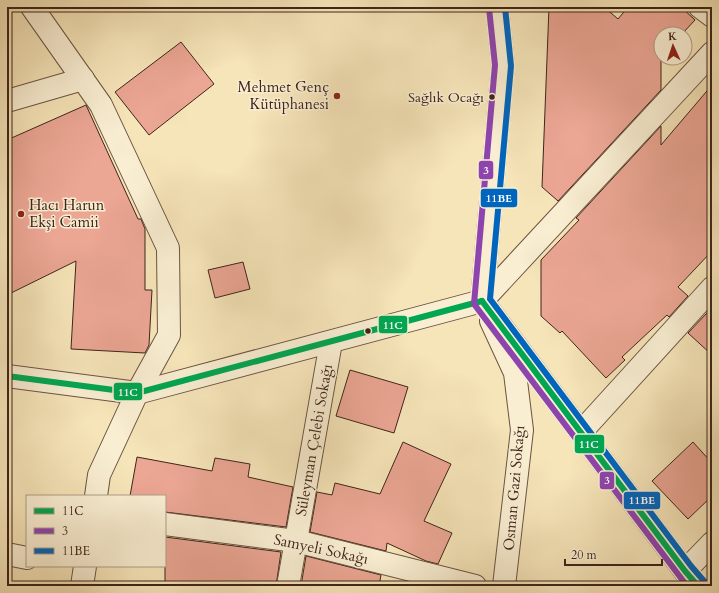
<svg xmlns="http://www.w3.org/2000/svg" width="719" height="593" viewBox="0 0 719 593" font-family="Cardo,serif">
	<rect width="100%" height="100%" fill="#f6e5b9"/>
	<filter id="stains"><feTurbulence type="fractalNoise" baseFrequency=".005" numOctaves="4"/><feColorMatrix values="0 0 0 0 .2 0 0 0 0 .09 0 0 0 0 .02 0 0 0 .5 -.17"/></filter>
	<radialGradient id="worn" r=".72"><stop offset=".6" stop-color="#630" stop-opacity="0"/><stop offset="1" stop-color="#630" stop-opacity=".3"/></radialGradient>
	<g fill="#eba694" stroke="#3e241b">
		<polygon points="549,7 604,7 618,19 628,7 681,7 695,20 682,34 661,34 661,90 558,201 542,187"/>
		<polygon points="181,42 214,84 149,135 115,92"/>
		<polygon points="712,85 712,251 678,287 688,296 669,317 667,315 622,357 625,360 606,378 562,331 560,333 541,316 541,260 579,220 576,218 661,126 661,145"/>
		<polygon points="86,105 138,219 141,219 145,229 145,290 152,290 149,345 145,353 71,349 76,261 7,295 7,140"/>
		<polygon points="243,262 250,289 215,298 208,270"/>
		<polygon points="707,313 712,317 712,355 688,333"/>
		<polygon points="350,370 408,387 394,433 336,416"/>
		<polygon points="403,442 451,464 424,521 452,533 438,564 426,561 387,543 386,551 310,532 317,492 332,495 335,483 380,494"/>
		<polygon points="693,442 712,463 712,496 688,519 652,481"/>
		<polygon points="137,457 212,471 215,458 250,464 248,477 293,487 286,527 165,512 165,496 130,496"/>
		<polygon points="165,537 281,552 276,586 165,586"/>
		<polygon points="306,556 381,575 379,586 301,586"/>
	</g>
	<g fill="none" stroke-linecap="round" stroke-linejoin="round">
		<defs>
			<g id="minor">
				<polyline points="32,7 101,105 168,248 169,335 137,393 99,475 96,496"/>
				<polyline points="700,7 712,16"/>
				<polyline points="7,101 83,79"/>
				<polyline points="482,301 712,53"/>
				<polyline points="491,321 515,373 522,430 504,586"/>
				<polyline points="7,376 137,393 482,301"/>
				<polyline points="581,432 712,288"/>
				<polyline points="165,524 296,541 475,586"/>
				<polyline points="7,554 27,558"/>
				<polyline points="685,571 712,543"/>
				<polyline points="82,586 85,566"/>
				<polyline points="288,586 331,342"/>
			</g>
			<polyline id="secondary" points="497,7 503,65 482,301 685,571 698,586"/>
		</defs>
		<use href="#minor" stroke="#6c5442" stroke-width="24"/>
		<use href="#secondary" stroke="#3e241b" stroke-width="24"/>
		<use href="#minor" stroke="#f9eed2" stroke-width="22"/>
		<use href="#secondary" stroke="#f9eed2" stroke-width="22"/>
		<defs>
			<g id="bus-1">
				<polyline points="482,301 685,571 698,586"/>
				<polyline points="7,376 137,393 482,301"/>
			</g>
			<polyline id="bus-2" points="489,8 495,65 474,304 687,586"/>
			<polyline id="bus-3" points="505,7 511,66 490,299 691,566 704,581"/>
		</defs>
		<use href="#bus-1" stroke="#f9eed2" stroke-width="9"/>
		<use href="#bus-2" stroke="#f9eed2" stroke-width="9"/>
		<use href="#bus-3" stroke="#f9eed2" stroke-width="9"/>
		<use href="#bus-1" stroke="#00a651" stroke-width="6"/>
		<use href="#bus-2" stroke="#8e44ad" stroke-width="6"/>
		<use href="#bus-3" stroke="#0065bd" stroke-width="6"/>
	</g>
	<g fill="#8f2418" stroke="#f9eed2" stroke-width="1.5">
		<circle cx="337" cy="96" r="4"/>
		<circle cx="21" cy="214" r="4"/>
	</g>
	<g fill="#3e241b" stroke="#f9eed2" stroke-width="1.5">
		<circle cx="492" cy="97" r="3.5"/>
		<circle cx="368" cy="331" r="3.5"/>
	</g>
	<g text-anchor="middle" stroke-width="3" stroke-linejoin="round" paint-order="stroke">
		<g font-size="14" fill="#3e241b" stroke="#f9eed2" text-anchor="end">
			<text x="484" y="102">Sağlık Ocağı</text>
		</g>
		<g font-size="15" fill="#3e241b" stroke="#f9eed2" text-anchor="end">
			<text x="329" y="92">Mehmet Genç<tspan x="329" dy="17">Kütüphanesi</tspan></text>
			<text x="29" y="210" text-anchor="start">Hacı Harun<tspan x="29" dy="17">Ekşi Camii</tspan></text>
		</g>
		<g font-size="15" fill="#3e241b" stroke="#f9eed2">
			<text transform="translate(314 440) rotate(-80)" y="5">Süleyman Çelebi Sokağı</text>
			<text transform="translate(514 488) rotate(-85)" y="5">Osman Gazi Sokağı</text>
			<text transform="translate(321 549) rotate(12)" y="5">Samyeli Sokağı</text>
		</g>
	</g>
	<g stroke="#f9eed2" stroke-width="1.5">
		<rect x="478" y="160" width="16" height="20" rx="4" fill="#8e44ad"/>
		<rect x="480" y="188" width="38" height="20" rx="4" fill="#0065bd"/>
		<rect x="378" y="315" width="30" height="19" rx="4" fill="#00a651"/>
		<rect x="113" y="382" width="30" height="19" rx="4" fill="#00a651"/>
		<rect x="574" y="434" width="31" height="20" rx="4" fill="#00a651"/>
		<rect x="599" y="471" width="16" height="19" rx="4" fill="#8e44ad"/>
		<rect x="623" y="491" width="38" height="19" rx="4" fill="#0065bd"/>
	</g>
	<g font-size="11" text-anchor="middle" font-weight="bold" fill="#fff">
		<text x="486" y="174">3</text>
		<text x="499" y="202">11BE</text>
		<text x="393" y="329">11C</text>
		<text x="128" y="396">11C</text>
		<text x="589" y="448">11C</text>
		<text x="607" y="484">3</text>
		<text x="642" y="504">11BE</text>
	</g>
	<rect width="719" height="593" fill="none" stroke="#f6e5b9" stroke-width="24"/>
	<rect x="8" y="8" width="703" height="577" fill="none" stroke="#3e241b" stroke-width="2"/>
	<rect x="12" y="12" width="695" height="569" fill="none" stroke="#3e241b"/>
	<rect x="26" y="495" width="140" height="72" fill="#f9eed2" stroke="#ae9d89"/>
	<rect x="34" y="508" width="20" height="6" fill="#00a651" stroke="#ae9d89"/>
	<text x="62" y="515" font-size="12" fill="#3e241b">11C</text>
	<rect x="34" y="528" width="20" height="6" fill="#8e44ad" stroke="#ae9d89"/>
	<text x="62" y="535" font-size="12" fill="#3e241b">3</text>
	<rect x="34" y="548" width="20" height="6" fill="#0065bd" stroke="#ae9d89"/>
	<text x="62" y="555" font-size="12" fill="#3e241b">11BE</text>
	<g transform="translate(673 46) rotate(357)"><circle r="19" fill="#f9eed2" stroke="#ae9d89"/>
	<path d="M0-3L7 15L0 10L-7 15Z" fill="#8f2418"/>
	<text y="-6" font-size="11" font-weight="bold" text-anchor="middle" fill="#3e241b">K</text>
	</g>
	<path d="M565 559v6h97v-6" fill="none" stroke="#3e241b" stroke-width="2"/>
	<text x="571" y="559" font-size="12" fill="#3e241b" stroke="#f9eed2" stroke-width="3" paint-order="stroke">20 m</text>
	<rect width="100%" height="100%" filter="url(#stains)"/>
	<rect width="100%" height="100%" fill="url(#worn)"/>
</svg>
